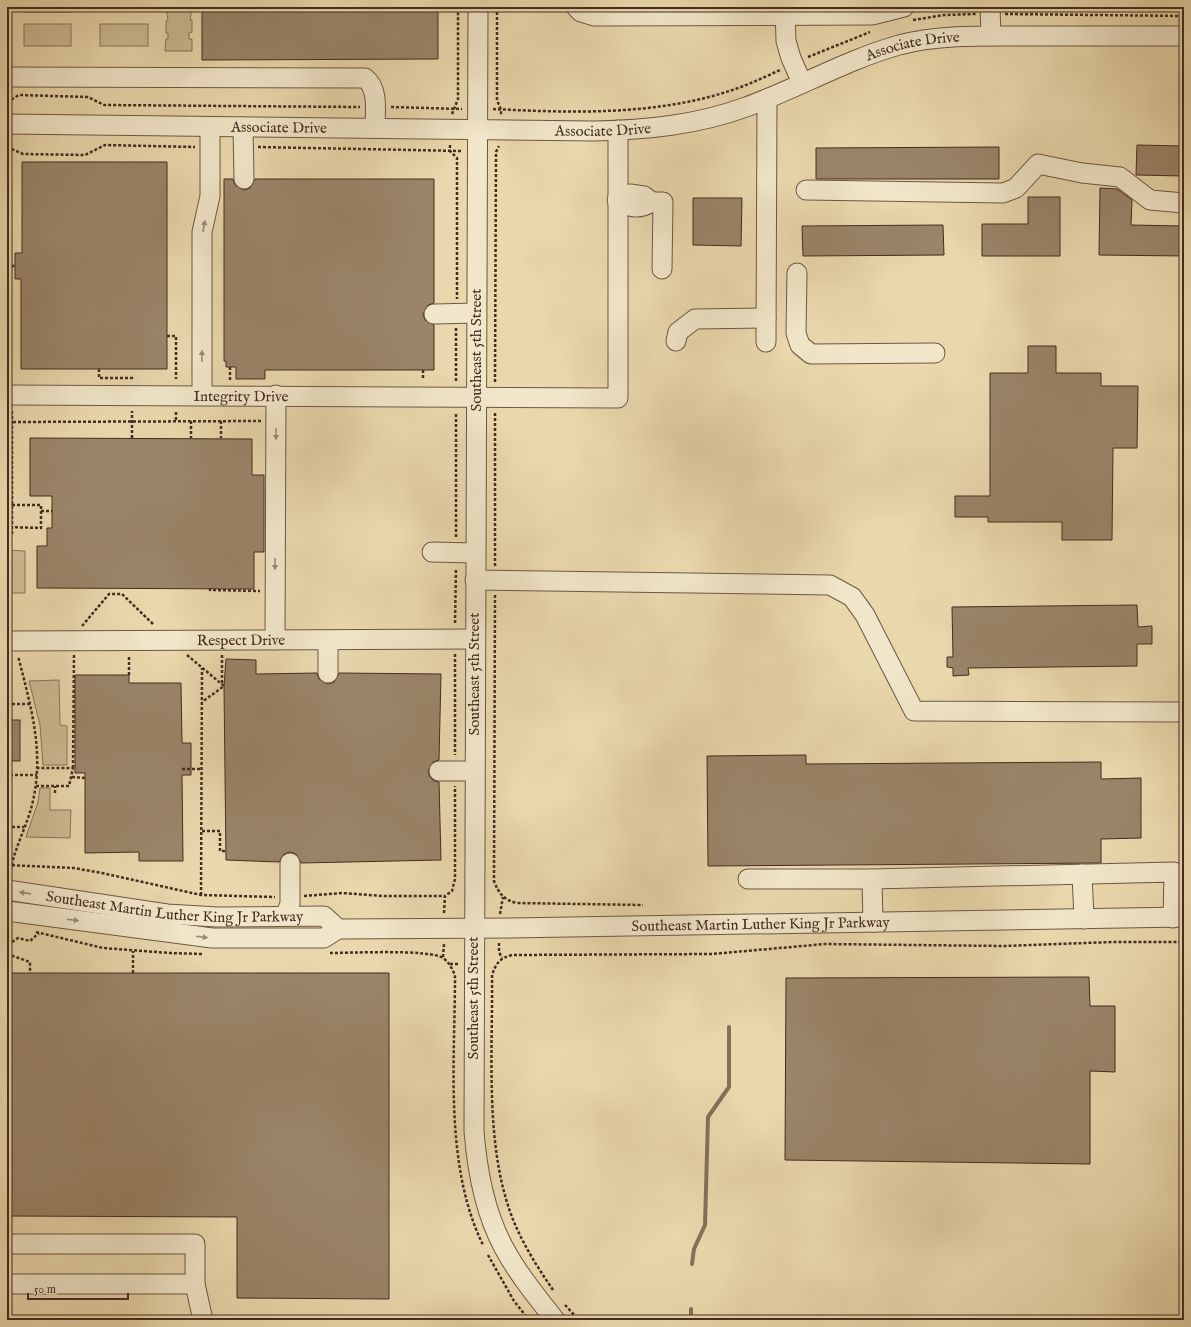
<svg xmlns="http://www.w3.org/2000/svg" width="1191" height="1327" viewBox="0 0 1191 1327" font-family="'IM FELL English',serif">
	<rect width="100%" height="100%" fill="#e9d8ac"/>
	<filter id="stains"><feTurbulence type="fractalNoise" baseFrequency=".005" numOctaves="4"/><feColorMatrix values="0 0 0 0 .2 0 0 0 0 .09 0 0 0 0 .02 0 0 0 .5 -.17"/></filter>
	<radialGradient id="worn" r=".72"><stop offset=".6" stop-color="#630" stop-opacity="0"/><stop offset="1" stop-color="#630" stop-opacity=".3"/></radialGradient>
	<g fill="#cdbb94" stroke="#88745a">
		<rect x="24" y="7" width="47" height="5"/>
		<rect x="101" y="7" width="47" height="4"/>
		<polygon points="166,7 192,7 190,20 192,20 192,32 189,33 189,39 192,39 192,51 165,51 166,39 168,39 168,33 166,33 166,21 168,20"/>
		<rect x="24" y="24" width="47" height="22"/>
		<rect x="100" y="24" width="48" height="22"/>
		<polygon points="7,530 7,550 25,551 25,593 8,593 7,590"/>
		<polygon points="59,680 60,725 67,726 67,765 43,765 40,725 29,681"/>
		<polygon points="40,788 50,788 50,810 71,810 70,838 26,837 38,802"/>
	</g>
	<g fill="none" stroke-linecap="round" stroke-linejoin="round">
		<g stroke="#857058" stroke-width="4">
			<polyline points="692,1264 694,1249 705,1225 708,1117 729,1087 729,1027"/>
			<polyline points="691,1309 691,1320"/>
		</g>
	</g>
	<g fill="#9a8569" stroke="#442c21">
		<polygon points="202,7 438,7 438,59 202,60"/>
		<polygon points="1137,145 1184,146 1184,176 1136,175"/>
		<polygon points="999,147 999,179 816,179 816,148"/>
		<polygon points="22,162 167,162 167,369 21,369 21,279 15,279 15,253 22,253"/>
		<polygon points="224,179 233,179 235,185 244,190 250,188 255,179 434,179 434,303 428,305 423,314 425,320 434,325 434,370 265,370 265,379 236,379 236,367 226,367 226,361 224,361"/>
		<polygon points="1100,188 1117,189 1132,200 1131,225 1184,226 1184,256 1099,255"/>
		<polygon points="1028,197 1060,197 1060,256 982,256 982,224 1028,224"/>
		<polygon points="693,198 742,198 741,246 693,245"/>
		<polygon points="943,225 944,255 803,256 802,226"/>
		<polygon points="1028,346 1056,346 1056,373 1101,373 1101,386 1138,386 1137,448 1113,448 1112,540 1062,540 1062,522 988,522 988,517 955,517 955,496 990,496 990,373 1028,373"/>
		<polygon points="30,438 252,439 252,475 264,475 264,552 254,552 254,589 37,588 37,546 47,546 47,528 52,528 52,496 30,496"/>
		<polygon points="1137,605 1138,627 1152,626 1152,644 1137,644 1137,666 968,668 969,675 953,676 953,668 947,667 947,657 953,657 952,607"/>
		<polygon points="226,659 256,660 256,674 317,673 319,679 328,684 334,682 339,673 441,674 439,760 433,762 428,771 430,777 434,781 439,782 441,860 301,863 296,854 290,852 284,854 279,862 226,860 224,686"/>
		<polygon points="75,675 129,675 129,683 181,683 182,743 191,743 191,775 182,775 183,861 139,861 139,852 85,853 85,773 75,773"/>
		<rect x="7" y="720" width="13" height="41"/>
		<polygon points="806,755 806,764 1101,762 1101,779 1141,778 1141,838 1101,839 1101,863 708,866 707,756"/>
		<polygon points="7,973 389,973 389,1299 237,1298 237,1217 7,1216"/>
		<polygon points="1089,977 1090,1006 1115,1006 1115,1072 1090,1071 1090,1164 785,1160 786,978"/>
	</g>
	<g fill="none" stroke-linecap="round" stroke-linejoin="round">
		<defs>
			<g id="minor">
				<path d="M478,7l-4,1124c3,39 11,82 30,117 14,26 33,49 51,72"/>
				<polyline points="576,7 581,12 594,16 872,15 904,7"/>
				<polyline points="785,7 786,41 791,58 802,83"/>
				<polyline points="990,7 991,36"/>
				<path d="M7,77l358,1c14,11 10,33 10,50"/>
				<path id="s1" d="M7,124l587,7c52,-1 103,-6 152,-24 52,-19 100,-47 153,-62 43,-11 88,-9 133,-9 51,0 101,0 152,0"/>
				<polyline points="243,127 244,179"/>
				<polyline points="806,190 1003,193 1016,188 1038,164 1082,173 1120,177 1150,200 1184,203"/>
				<path d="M630,194l14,2 8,6c-13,8 -22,6 -35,-2z"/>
				<polyline points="652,202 663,202 662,269"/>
				<polyline points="797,273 796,333 800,345 811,354 935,353"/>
				<polyline points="434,314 476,313"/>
				<polyline points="676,341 678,332 695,319 766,318"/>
				<polyline points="766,342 767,99"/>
				<path id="s2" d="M7,395l611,3v-268"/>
				<polyline points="202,395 202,232 210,196 210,127"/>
				<polyline points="432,552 475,553"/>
				<polyline points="475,580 830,585 852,597 865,615 914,711 1184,712"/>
				<polyline points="275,640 276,395"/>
				<path id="s3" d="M7,641l468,-2"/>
				<polyline points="328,673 328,640"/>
				<polyline points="439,771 474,771"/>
				<polyline points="1082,874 1084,919"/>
				<polyline points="748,879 872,879 1174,872 1173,918"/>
				<polyline points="872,879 873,922"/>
				<path id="s4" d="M7,890l160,24 50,3 107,-1 14,13"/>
				<path id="s5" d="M7,911l205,27h112l14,-9 172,-1 674,-11"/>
				<polyline points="285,916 290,904 290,863"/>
				<polyline points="7,1244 195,1244 195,1284"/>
				<polyline points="7,1284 195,1284 203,1320"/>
			</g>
		</defs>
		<use href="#minor" stroke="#6d5744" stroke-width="21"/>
		<g stroke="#442c21" stroke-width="2.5" stroke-dasharray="3 2" stroke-linecap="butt">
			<polyline points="497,7 497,100 501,110 501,115"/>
			<polyline points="1005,14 1184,16"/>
			<polyline points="913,20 944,15 976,14"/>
			<polyline points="808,57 870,32"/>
			<polyline points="7,102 19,95 88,97 104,105 360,107"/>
			<polyline points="391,107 462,109"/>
			<path d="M493,109c82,4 169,7 248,-22 13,-5 26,-11 39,-17"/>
			<polyline points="452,114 458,99 458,7"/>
			<polyline points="450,145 450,151 457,158 457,299"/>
			<polyline points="7,147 23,154 85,155 105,145 195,147"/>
			<polyline points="258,147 462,151"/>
			<polyline points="7,269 15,265"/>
			<polyline points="167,336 176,336 176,379"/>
			<polyline points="230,367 230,380"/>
			<polyline points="99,369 99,378 132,378 132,380"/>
			<polyline points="423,370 423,379"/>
			<polyline points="456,381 456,328"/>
			<polyline points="495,382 496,152 499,146"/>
			<polyline points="176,412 176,421"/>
			<polyline points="191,421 191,438"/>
			<polyline points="221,421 221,438"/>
			<polyline points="13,422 262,421"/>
			<polyline points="132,438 132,411"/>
			<polyline points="7,505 41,505 41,528 7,527"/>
			<polyline points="41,511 52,511"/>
			<polyline points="12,534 12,409"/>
			<polyline points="456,537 456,412"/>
			<polyline points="495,566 495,413"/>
			<polyline points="210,588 210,590 260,591"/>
			<path d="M495,595l-1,286c5,13 10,19 23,22l126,2"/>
			<polyline points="7,610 11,626"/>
			<polyline points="455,623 456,568"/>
			<polyline points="82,626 109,594 122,594 154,625"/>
			<polyline points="455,654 455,755"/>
			<polyline points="187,655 224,686 202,702"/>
			<polyline points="222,655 222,684"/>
			<polyline points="129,675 129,656"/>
			<polyline points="7,704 30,704"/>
			<polyline points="73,768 74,655"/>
			<polyline points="182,769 202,769"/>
			<polyline points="10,775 37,775"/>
			<polyline points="72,777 85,778"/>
			<polyline points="36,786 69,786 73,768 37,768"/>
			<polyline points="55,793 55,786"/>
			<polyline points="7,827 24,827"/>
			<polyline points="202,831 220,831 220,851 226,851"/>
			<polyline points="7,865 74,868 102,873 201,895 275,897"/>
			<path d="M10,875c3,-25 16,-46 22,-70 13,-52 -1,-98 -14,-149"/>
			<polyline points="201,895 202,668"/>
			<polyline points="304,896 342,893 383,896 445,896"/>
			<polyline points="444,913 445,896 452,891 455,879 455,786"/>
			<polyline points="500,914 503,897"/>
			<polyline points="36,932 103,948 169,953 203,954"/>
			<polyline points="7,942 12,942 18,938 30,941 39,933"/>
			<polyline points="499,943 499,952 502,958"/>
			<path d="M330,953c20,0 100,-4 113,5 6,4 9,11 12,17 0,87 -11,190 28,270"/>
			<polyline points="7,954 30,962 30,973"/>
			<polyline points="443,957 444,944"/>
			<polyline points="450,964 459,964"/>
			<polyline points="133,973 133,951"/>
			<polyline points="488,1255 514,1301 529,1320"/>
			<path d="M553,1290c-15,-22 -29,-44 -39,-68 -30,-73 -21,-169 -22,-247 4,-12 8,-17 20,-20l200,-1 113,-10 179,2 108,-4h72"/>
			<polyline points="565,1305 579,1320"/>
		</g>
		<use href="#minor" stroke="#f1e6c9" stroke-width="19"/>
	</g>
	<defs><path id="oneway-solid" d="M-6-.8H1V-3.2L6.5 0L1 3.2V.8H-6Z"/></defs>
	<g fill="#9a8975">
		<use href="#oneway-solid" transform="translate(204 226) rotate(-80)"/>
		<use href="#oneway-solid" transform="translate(202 356) rotate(-90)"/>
		<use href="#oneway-solid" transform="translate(276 434) rotate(90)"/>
		<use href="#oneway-solid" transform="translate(275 564) rotate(90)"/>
		<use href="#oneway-solid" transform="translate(25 893) rotate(-172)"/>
		<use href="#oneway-solid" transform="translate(73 920) rotate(7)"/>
		<use href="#oneway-solid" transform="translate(202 937) rotate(7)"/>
	</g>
	<g text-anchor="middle" stroke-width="3.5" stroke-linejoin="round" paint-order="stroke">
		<g font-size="15" fill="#442c21" stroke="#f1e6c9">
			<text dy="5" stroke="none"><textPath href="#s1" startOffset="920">Associate Drive</textPath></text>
			<text dy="5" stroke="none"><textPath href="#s1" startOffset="272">Associate Drive</textPath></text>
			<text dy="5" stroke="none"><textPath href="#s1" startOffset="596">Associate Drive</textPath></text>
			<text transform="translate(476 350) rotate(-90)" y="5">Southeast 5th Street</text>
			<text dy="5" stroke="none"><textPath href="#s2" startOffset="234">Integrity Drive</textPath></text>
			<text dy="5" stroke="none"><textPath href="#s3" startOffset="234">Respect Drive</textPath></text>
			<text transform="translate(474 674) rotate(-90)" y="5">Southeast 5th Street</text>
			<text dy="5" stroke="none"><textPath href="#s4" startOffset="169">Southeast Martin Luther King Jr Parkway</textPath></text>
			<text dy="5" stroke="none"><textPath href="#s5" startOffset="758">Southeast Martin Luther King Jr Parkway</textPath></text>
			<text transform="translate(473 998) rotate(-90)" y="5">Southeast 5th Street</text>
		</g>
	</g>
	<rect width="1191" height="1327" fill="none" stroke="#e9d8ac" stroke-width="24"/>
	<rect x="8" y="8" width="1175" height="1311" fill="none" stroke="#442c21" stroke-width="2"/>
	<rect x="12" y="12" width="1167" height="1303" fill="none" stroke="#442c21"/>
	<path d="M28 1293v6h100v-6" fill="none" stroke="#442c21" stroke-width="2"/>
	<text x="34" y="1293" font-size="12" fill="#442c21" stroke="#f1e6c9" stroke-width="3" paint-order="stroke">50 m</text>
	<rect width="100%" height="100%" filter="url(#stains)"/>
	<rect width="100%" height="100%" fill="url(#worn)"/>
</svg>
